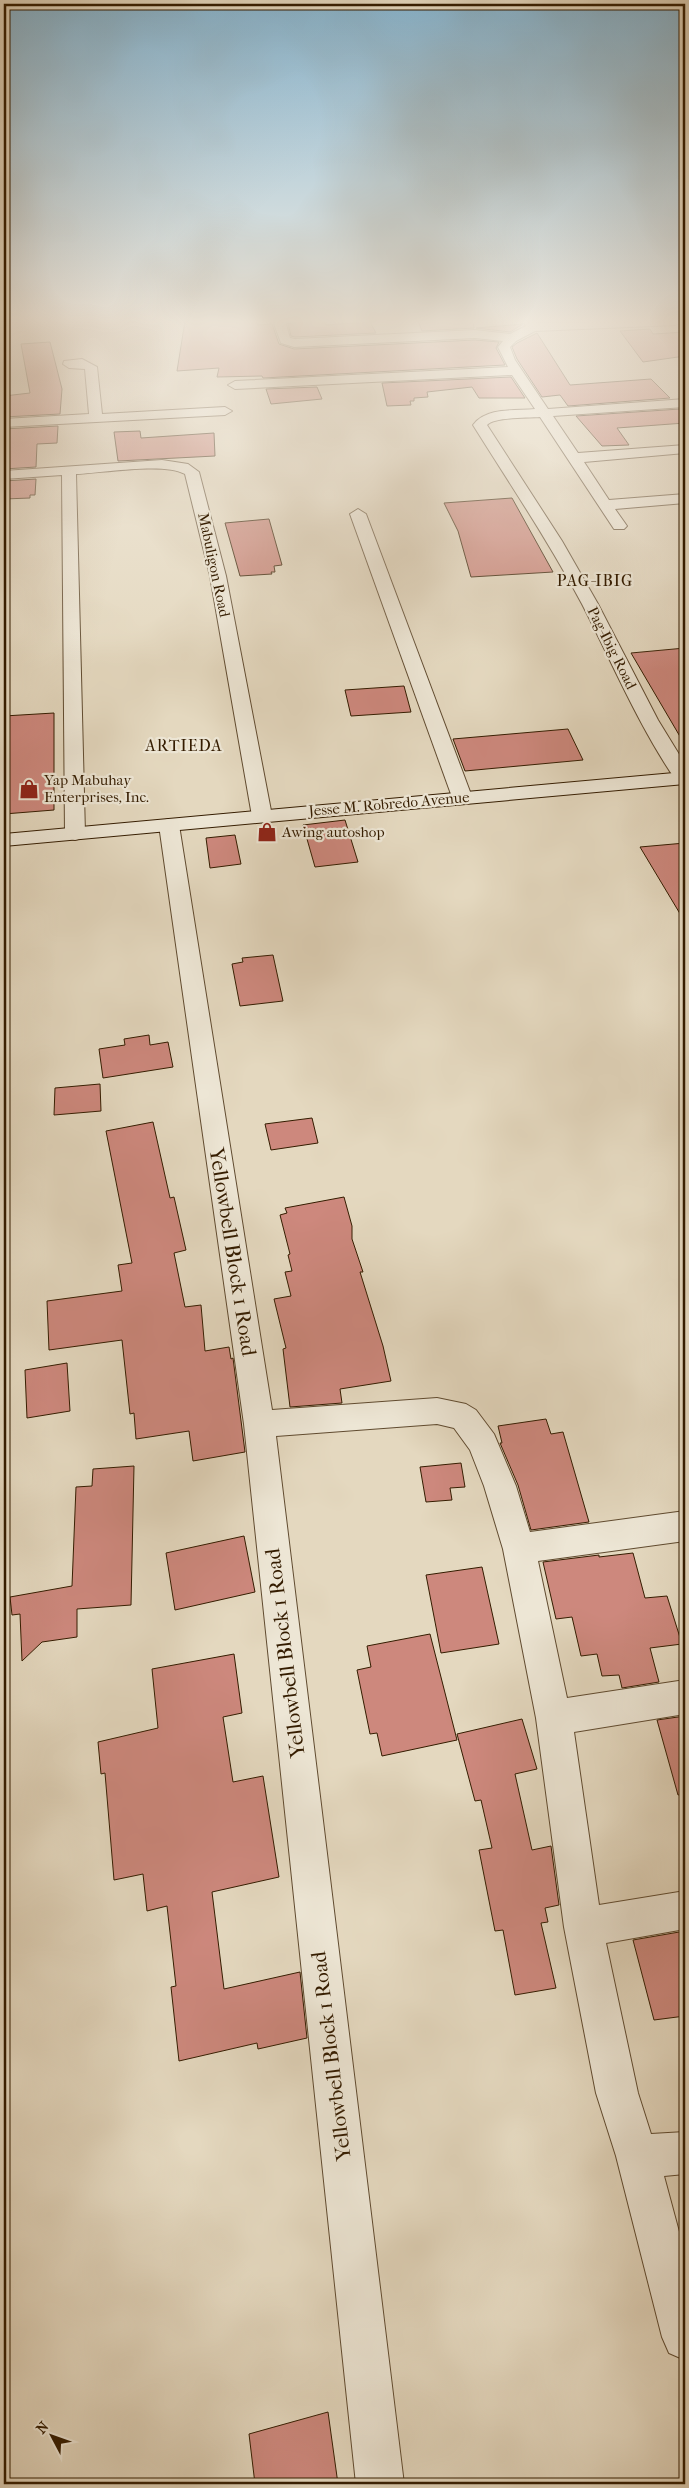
<svg xmlns="http://www.w3.org/2000/svg" width="689" height="2488" viewBox="0 0 689 2488" font-family="'IM FELL French Canon',serif">
	<rect width="100%" height="100%" fill="#e4d8bf"/>
	<filter id="stains"><feTurbulence type="fractalNoise" baseFrequency=".004" numOctaves="4"/><feColorMatrix values="0 0 0 0 .2 0 0 0 0 .09 0 0 0 0 .02 0 0 0 .5 -.17"/></filter>
	<radialGradient id="worn" r=".72"><stop offset=".6" stop-color="#630" stop-opacity="0"/><stop offset="1" stop-color="#630" stop-opacity=".3"/></radialGradient>
	<g fill="#cd887d" stroke="#341c00">
		<polygon points="185,321 256,321 258,325 272,324 279,344 294,349 475,340 499,342 496,348 505,365 263,378 262,376 217,377 219,368 177,371"/>
		<polygon points="324,321 326,325 370,322 376,333 295,337 291,336 288,323"/>
		<polygon points="425,321 473,321 474,328 422,331 419,323"/>
		<polygon points="523,324 510,332 476,328"/>
		<polygon points="650,329 653,334 685,332 685,356 643,362 620,331"/>
		<polygon points="537,333 570,385 651,379 670,398 568,406 560,395 542,397 517,359 512,347 517,343"/>
		<polygon points="50,342 62,389 60,414 4,417 4,396 30,393 21,344"/>
		<polygon points="511,377 525,398 479,398 472,387 427,392 428,397 414,398 414,401 410,401 411,405 387,406 382,383"/>
		<polygon points="317,387 322,399 271,404 266,389"/>
		<polygon points="680,409 685,414 685,423 617,428 629,445 602,446 576,416"/>
		<polygon points="58,426 57,443 37,444 36,467 4,469 4,429"/>
		<polygon points="140,431 141,438 214,433 215,456 118,461 114,432"/>
		<polygon points="36,479 35,495 30,495 30,498 4,499 4,481"/>
		<polygon points="512,498 553,572 471,577 458,531 444,503"/>
		<polygon points="269,519 282,565 274,566 275,572 271,572 272,574 240,576 225,523"/>
		<polygon points="685,648 685,745 631,653"/>
		<polygon points="404,686 411,712 351,716 345,690"/>
		<polygon points="54,713 54,810 4,814 4,716"/>
		<polygon points="568,729 583,760 465,771 453,739"/>
		<polygon points="345,820 358,862 315,867 303,825"/>
		<polygon points="235,835 241,864 210,868 206,838"/>
		<polygon points="685,843 685,922 640,847"/>
		<polygon points="273,955 283,1001 240,1006 232,964 243,962 242,958"/>
		<polygon points="149,1035 150,1045 168,1042 173,1067 103,1078 99,1049 125,1045 124,1039"/>
		<polygon points="100,1084 101,1111 54,1115 55,1088"/>
		<polygon points="312,1118 318,1143 271,1150 265,1124"/>
		<polygon points="153,1122 170,1198 174,1197 186,1250 174,1253 185,1307 201,1305 205,1351 229,1347 231,1359 233,1358 245,1452 193,1461 189,1431 136,1439 134,1413 130,1414 122,1340 49,1350 47,1301 122,1291 118,1265 132,1263 106,1131"/>
		<polygon points="344,1197 352,1226 352,1239 363,1272 360,1272 383,1346 391,1381 340,1389 342,1403 290,1407 283,1349 286,1348 274,1299 291,1296 285,1272 292,1271 288,1255 290,1254 280,1215 287,1213 285,1208"/>
		<polygon points="67,1363 70,1411 27,1418 25,1370"/>
		<polygon points="546,1419 551,1434 563,1432 589,1522 531,1530 518,1485 500,1443 502,1443 498,1426"/>
		<polygon points="461,1463 465,1487 450,1488 452,1500 426,1502 420,1467"/>
		<polygon points="134,1466 131,1605 77,1609 77,1637 42,1642 22,1661 20,1614 12,1615 10,1597 72,1586 76,1487 92,1486 93,1469"/>
		<polygon points="244,1536 255,1592 175,1610 166,1553"/>
		<polygon points="633,1553 645,1598 667,1596 682,1644 650,1648 659,1682 622,1688 619,1675 602,1676 597,1654 581,1656 572,1617 556,1619 543,1562 599,1555 599,1557"/>
		<polygon points="482,1567 499,1644 441,1653 426,1575"/>
		<polygon points="430,1634 457,1740 382,1756 377,1733 370,1734 357,1670 371,1667 367,1646"/>
		<polygon points="234,1654 242,1713 223,1717 233,1782 263,1776 279,1877 212,1892 224,1989 300,1972 307,2038 258,2049 257,2043 179,2061 171,1987 176,1986 167,1906 147,1911 143,1874 114,1880 105,1773 101,1774 98,1742 158,1728 152,1669"/>
		<polygon points="685,1716 685,1794 678,1795 657,1720"/>
		<polygon points="522,1719 537,1769 515,1774 532,1850 551,1846 559,1905 545,1908 548,1922 541,1923 556,1988 515,1995 503,1930 495,1931 479,1850 492,1848 481,1800 475,1801 457,1734"/>
		<polygon points="685,1931 685,2016 654,2020 633,1940"/>
		<polygon points="328,2412 338,2484 255,2484 249,2434"/>
	</g>
	<g fill="none" stroke-linecap="round" stroke-linejoin="round">
		<defs>
			<g id="minor">
				<path d="M273,321h12l5,17 5,1 180,-9 35,4 16,-8 -3,-5h12l2,2 145,-2 -6,4 -141,6 -19,10 -6,6 5,13 33,49 137,-10v8l-132,9 25,37 107,-8v8l-101,9 25,38 76,-6v9l-70,6 12,17 -3,3h-10l-74,-112c-12,1 -46,0 -53,8l75,116 36,63 60,116 27,44v20l-8,-2c-38,-55 -64,-118 -95,-178 -33,-62 -72,-120 -109,-179 13,-18 42,-14 62,-16l-23,-34 -277,14 -7,-4 7,-4 273,-14 -10,-20 5,-6 -28,-3 -181,9 -13,-4z"/>
				<polygon points="82,359 97,367 102,414 225,407 232,411 225,415 4,427 4,419 89,414 85,369 69,368 63,364 64,361"/>
				<path d="M162,460l26,4 11,8 27,104 46,240 -3,4 -7,2 -7,-2 -3,-4 -42,-240 -25,-102c-21,-12 -83,-1 -109,0l9,360 -3,4 -7,2 -7,-2 -3,-4 -3,-359 -58,4v-8z"/>
				<polygon points="358,509 366,514 472,797 469,801 462,803 455,801 452,797 350,514"/>
				<polygon points="169,819 176,821 179,825 272,1410 437,1398 466,1404 476,1410 494,1434 516,1486 530,1532 685,1511 685,1541 538,1561 567,1698 685,1680 685,1714 574,1732 599,1905 685,1891 685,1929 606,1943 638,2093 651,2134 685,2132 685,2174 664,2176 685,2254 685,2360 669,2353 662,2337 616,2156 596,2093 564,1927 536,1718 503,1549 484,1486 470,1450 454,1428 437,1424 276,1436 404,2484 356,2484 244,1424 159,825 162,821"/>
			</g>
			<polygon id="secondary" points="685,772 685,784 4,846 4,834"/>
		</defs>
		<use href="#minor" stroke="#604b30" stroke-width="2"/>
		<use href="#secondary" stroke="#341c00" stroke-width="2"/>
		<use href="#minor" fill="#ede6d5" fill-rule="evenodd"/>
		<use href="#secondary" fill="#ede6d5" fill-rule="evenodd"/>
	</g>
	<linearGradient id="sky" x2="0" y2="1"><stop stop-color="#87b6d2"/><stop offset="0.48" stop-color="#f3ede2"/><stop offset="1" stop-color="#f3ede2" stop-opacity="0"/></linearGradient>
	<rect width="689" height="669" fill="url(#sky)"/>
	<defs>
		<symbol id="shop-bare" viewBox="-9 -9 18 18"><path d="M-5-2.5h2.3a2.7 3.5 0 0 1 5.4 0H5L5.5 6h-11ZM-1.5-2.5h3a1.5 2.3 0 0 0-3 0Z" fill="#8f2418" stroke="#ede6d5" stroke-width="2.5" paint-order="stroke"/></symbol>
	</defs>
	<g fill-rule="evenodd">
		<use href="#shop-bare" x="15" y="775" width="28" height="28"/>
		<use href="#shop-bare" x="253" y="818" width="28" height="28"/>
	</g>
	<g text-anchor="middle" stroke-width="4.5" stroke-linejoin="round" paint-order="stroke">
		<g font-size="15" fill="#341c00" stroke="#ede6d5">
			<text transform="translate(214 565) rotate(78)" y="5">Mabuligon Road</text>
			<text transform="translate(612 648) rotate(63)" y="5">Pag-Ibig Road</text>
			<text transform="translate(389 804) rotate(-5)" y="5">Jesse M. Robredo Avenue</text>
		</g>
		<g font-size="15" fill="#341c00" stroke="#ede6d5" text-anchor="start">
			<text x="44" y="785">Yap Mabuhay<tspan x="44" dy="17">Enterprises, Inc.</tspan></text>
			<text x="282" y="837">Awing autoshop</text>
		</g>
		<g font-size="16" letter-spacing="1" fill="#341c00" stroke="#ede6d5">
			<text x="595" y="586">PAG-IBIG</text>
			<text x="184" y="751">ARTIEDA</text>
		</g>
		<g font-size="21" fill="#341c00" stroke="#ede6d5">
			<text transform="translate(233 1252) rotate(81)" y="7">Yellowbell Block 1 Road</text>
			<text transform="translate(285 1653) rotate(-97)" y="7">Yellowbell Block 1 Road</text>
			<text transform="translate(331 2056) rotate(-97)" y="7">Yellowbell Block 1 Road</text>
		</g>
	</g>
	<rect width="689" height="2488" fill="none" stroke="#e4d8bf" stroke-width="20"/>
	<rect x="5" y="5" width="679" height="2478" fill="none" stroke="#341c00" stroke-width="2.5"/>
	<rect x="10" y="10" width="669" height="2468" fill="none" stroke="#341c00"/>
	<g transform="translate(52 2436) rotate(311)" stroke="#ede6d5" stroke-width="4" paint-order="stroke">
	<path d="M0-4L9 19L0 12L-9 19Z" fill="#341c00"/>
	<text y="-8" font-size="14" font-weight="bold" text-anchor="middle" fill="#341c00">N</text>
	</g>
	<rect width="100%" height="100%" filter="url(#stains)"/>
	<rect width="100%" height="100%" fill="url(#worn)"/>
</svg>
